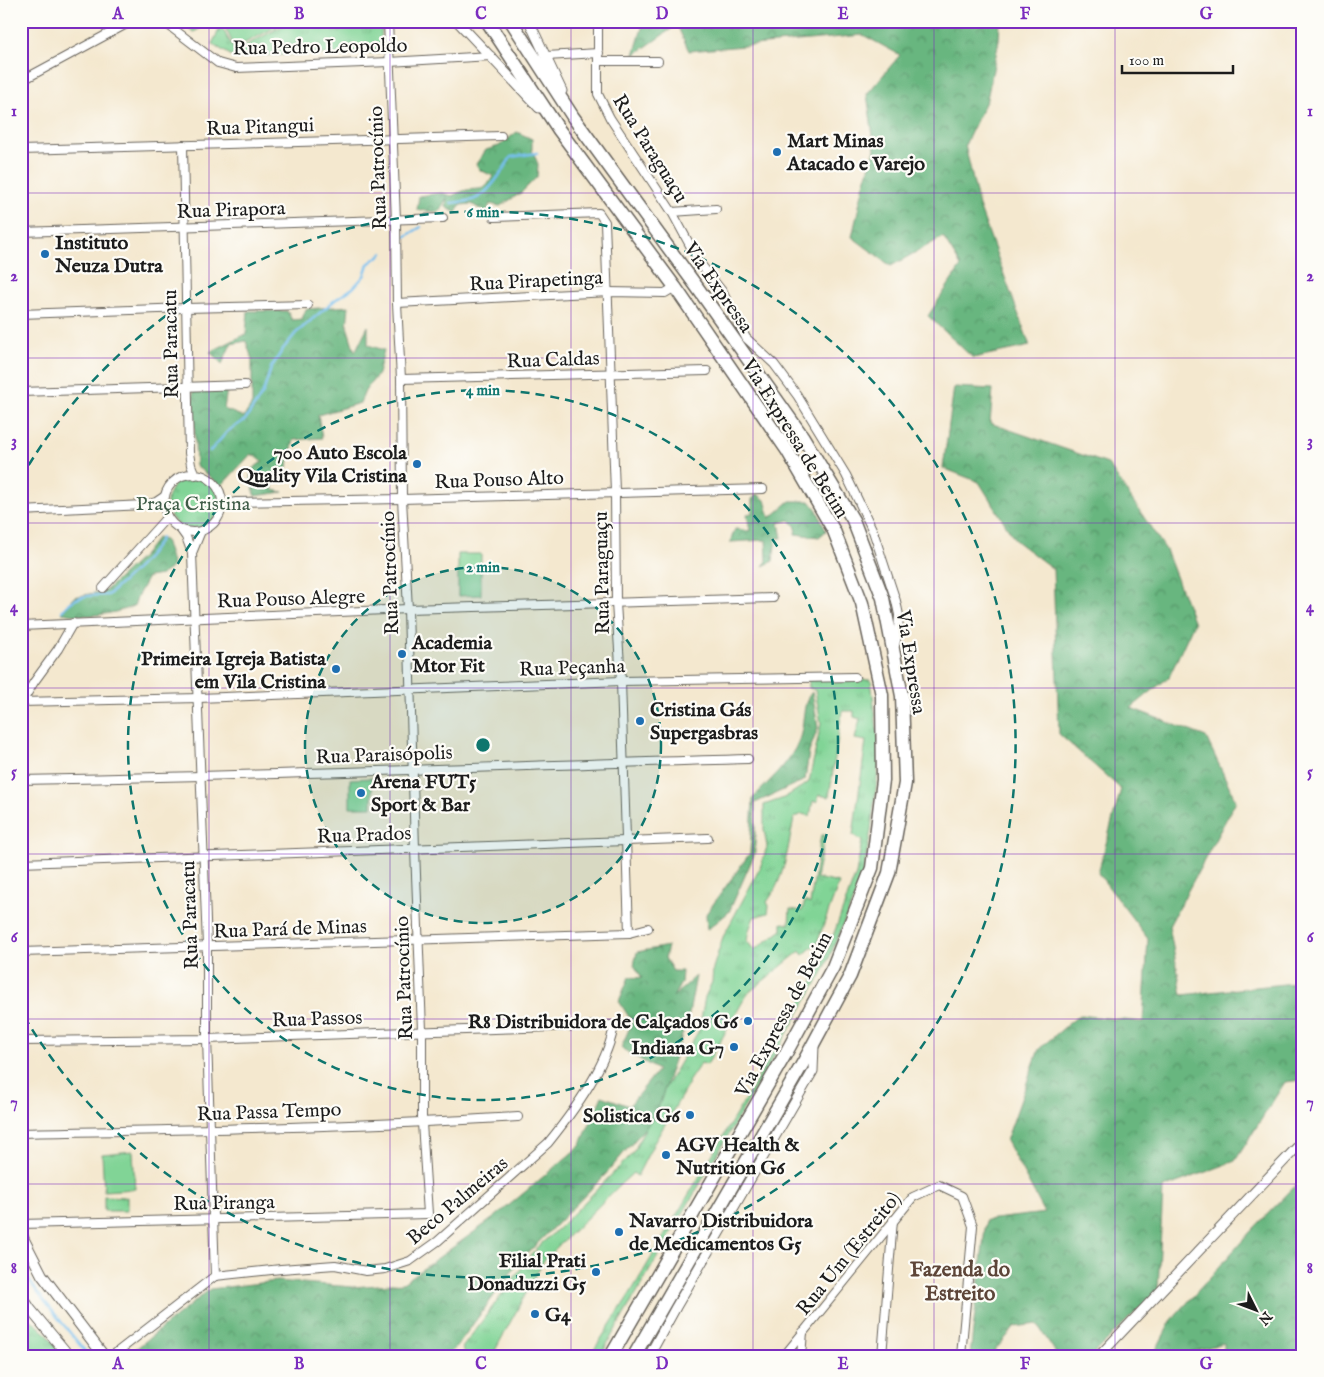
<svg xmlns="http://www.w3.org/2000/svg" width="1324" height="1377" viewBox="0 0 1324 1377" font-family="'IM FELL English',serif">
	<defs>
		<pattern id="grass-tufts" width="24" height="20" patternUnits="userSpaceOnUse" patternTransform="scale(1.25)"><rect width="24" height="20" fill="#81d496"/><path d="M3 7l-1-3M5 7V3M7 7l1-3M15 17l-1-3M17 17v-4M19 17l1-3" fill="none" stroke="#6fb581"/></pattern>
		<pattern id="forest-crowns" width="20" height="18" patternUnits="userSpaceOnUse" patternTransform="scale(1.25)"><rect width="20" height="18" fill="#68b67f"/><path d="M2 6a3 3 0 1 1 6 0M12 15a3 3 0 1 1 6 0" fill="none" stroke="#559367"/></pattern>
	</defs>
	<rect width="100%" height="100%" fill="#fdfcf7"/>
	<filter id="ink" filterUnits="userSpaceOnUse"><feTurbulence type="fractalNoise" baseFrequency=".02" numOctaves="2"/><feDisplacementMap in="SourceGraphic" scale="10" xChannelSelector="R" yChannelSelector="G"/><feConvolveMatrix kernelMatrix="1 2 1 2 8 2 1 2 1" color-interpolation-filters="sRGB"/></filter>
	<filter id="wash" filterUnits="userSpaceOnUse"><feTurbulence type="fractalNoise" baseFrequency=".0096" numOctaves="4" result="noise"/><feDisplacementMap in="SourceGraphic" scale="20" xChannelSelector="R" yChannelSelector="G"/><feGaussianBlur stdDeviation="1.12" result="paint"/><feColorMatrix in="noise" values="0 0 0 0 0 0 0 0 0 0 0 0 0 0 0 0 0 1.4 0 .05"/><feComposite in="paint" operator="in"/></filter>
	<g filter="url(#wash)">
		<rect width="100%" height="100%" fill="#f4e8cf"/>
		<g fill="url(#grass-tufts)" stroke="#4e7859">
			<polygon points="177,21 204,21 206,25 194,32"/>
			<polygon points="292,21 382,21 381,53 232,56 212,44 221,26 235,51"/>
			<circle cx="193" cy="503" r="26"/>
			<path d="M809,678l62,2 9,73 -9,77 -9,49 -38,91 -224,386h-10l41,-64 139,-235 53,-94 33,-89 6,-33 -9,-6 13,-94 -11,-2 5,-20 -6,-2v-6h-12l-13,86 -10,-2 -2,7 -4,-1 -3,15 -8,-2 -8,4c-6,29 -9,60 -27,84l2,4 -1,7 -14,4 -5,13 -2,11 7,9 28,-20v-7l7,1 1,-15 12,2 3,-10 5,3 11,-69h4l-9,43 23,5 -22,60 -14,12 -3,-4 -53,43 -40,71 -6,-2 -13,19 1,1 -35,60 -17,33 -4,-3 -11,10 -78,77 -52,96h-24l-6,-8 72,-97 6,5 1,-1 -6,-6 23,-20 75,-76 33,-67 33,-56 6,-33 7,-15 1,-14 10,-31 37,-69 7,-21 -3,-18v-24l20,-7 25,-16 12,-59 -6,-33 -6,-2z"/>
			<polygon points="21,1311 45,1332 64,1356 47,1356 21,1348"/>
		</g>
		<g fill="url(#forest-crowns)" stroke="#42694e">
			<polygon points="644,21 1000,21 999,40 987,99 965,145 979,206 1030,346 973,358 928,316 961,266 943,237 891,266 852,237 864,184 875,150 867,94 900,55 863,35 689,51 677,25 634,55"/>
			<path d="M517,132l15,7v11l6,14 -1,13 -16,16 -21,13 -10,-2 -4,9 -14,-9 -12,1 -4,8 -10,-6 1,-9 -8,14 -22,-2 2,-14 23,-3 10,3c4,-2 10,-5 15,-6 14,-2 18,2 26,-14l-13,-6 -4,-6 10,-14 13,-4z"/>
			<polygon points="349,306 347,326 355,352 368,326 368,345 384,350 378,374 365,391 360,403 318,415 322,438 294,440 287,468 271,476 273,490 283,492 255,496 250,471 263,461 251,454 221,486 196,466 193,391 227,389 224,409 244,417 252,404 252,359 246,341 231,344 222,364 210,352 246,334 248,311 287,311 292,320 302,319 306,309"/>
			<polygon points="954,387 993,389 990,423 1108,464 1166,550 1194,623 1169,677 1131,708 1206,737 1236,801 1169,926 1182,995 1303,982 1303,1080 1285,1082 1235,1161 1163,1188 1158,1290 1091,1356 1058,1356 1037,1324 1015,1327 990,1356 970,1356 986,1220 1045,1213 1006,1141 1039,1049 1079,1015 1143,1022 1148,939 1098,873 1121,789 1059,734 1053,569 1016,541 979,482 943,468"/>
			<polygon points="757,494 765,500 770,518 790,501 810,501 817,510 826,531 819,537 795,534 796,527 790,520 779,523 782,538 776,538 773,561 763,566 767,561 766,540 730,542 735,529 750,531 747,514 752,513 752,499"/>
			<path d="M157,538l8,2 8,26 -12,9 -13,2 -11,20 -3,9c-22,9 -48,12 -72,7l12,-16 31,-6 38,-35z"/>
			<path d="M812,692l6,36 -9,24 -4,28 -50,23v50l-26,59 -22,18 -1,-16 44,-61 3,-55c17,-18 37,-35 46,-58 6,-14 2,-37 13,-48z"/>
			<polygon points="668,946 665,958 673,971 682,971 681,983 673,997 696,976 689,1014 656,1115 606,1174 519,1262 459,1343 448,1356 127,1356 210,1289 277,1281 353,1287 403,1283 495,1217 580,1146 602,1096 629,1106 658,1070 621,1048 632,1022 619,1001 629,977 642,978 634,965 637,952"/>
			<polygon points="1303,1178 1303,1356 1224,1356 1224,1343 1176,1356 1153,1356 1171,1321 1252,1230"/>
		</g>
		<g fill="#81d496" stroke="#4e7859">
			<polygon points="222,21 288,21 235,48"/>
			<polygon points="458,554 481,554 481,595 458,596"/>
			<polygon points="372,778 372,807 350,807 350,779"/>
			<polygon points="133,1151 135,1189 104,1191 102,1154"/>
			<polygon points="104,1196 127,1197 127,1211 104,1211"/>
		</g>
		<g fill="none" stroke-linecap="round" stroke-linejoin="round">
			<g stroke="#77bfef" stroke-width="2.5">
				<path d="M451,203c7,-1 17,-1 24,-4 13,-5 29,-30 36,-42l26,-4"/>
				<polyline points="403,238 421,227"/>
				<polyline points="210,451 228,431 245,420 263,393 271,368 283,349 296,333 335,300 353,288 364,276 368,264 383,253"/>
				<path d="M62,611c12,-16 26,-16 46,-16 20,-18 40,-34 53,-57"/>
				<polyline points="21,1269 38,1293 88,1355"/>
			</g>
		</g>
	</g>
	<g filter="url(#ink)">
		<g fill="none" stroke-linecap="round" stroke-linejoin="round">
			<defs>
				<g id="minor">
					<polyline points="163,21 218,63 236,68 389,62 491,56"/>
					<polyline points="598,21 598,94 610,118 672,212 699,262 722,291 746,338 774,364 797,395 846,475 873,531 896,601 899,615 898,632 895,645"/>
					<polyline points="546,56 599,53"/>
					<polyline points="598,61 658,61"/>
					<polyline points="21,81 132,21"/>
					<polyline points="183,145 189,453 191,465 195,475"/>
					<polyline points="21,150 501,136"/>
					<polyline points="672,212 716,209"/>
					<polyline points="494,217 599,213 605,222 615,492 616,603 621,681 629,933"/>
					<polyline points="21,232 443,218"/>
					<polyline points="397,303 609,292 665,293 675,287"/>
					<polyline points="21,314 186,308 308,305"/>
					<polyline points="401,379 707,371"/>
					<polyline points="21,392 245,385"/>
					<circle cx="193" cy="503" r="29"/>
					<polyline points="222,505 236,502 402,499 763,489"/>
					<polyline points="21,511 144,505 156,502 165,496"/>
					<polyline points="181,530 186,537 192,553 207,946 207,1039 215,1276"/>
					<polyline points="192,553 201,531"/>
					<polyline points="103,588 167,517"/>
					<polyline points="21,626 408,609 773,598"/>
					<polyline points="21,702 199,698 621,681 855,677"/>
					<polyline points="22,702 34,682 58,649 73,623"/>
					<path d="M21,780c243,-4 485,-14 727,-21"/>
					<polyline points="21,863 708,838"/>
					<polyline points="21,952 629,933 648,928"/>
					<path d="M21,1041l186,-2 407,-14c-6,40 -40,86 -66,118l-110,98 -28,20 -25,8 -19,2 -31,-6 -54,4 -66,7"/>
					<path d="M21,1133c166,-3 332,-6 497,-16"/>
					<polyline points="21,1224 428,1214 422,1123 422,1030 415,849 408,609 402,499 401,379 397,303 396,220 388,21"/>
					<polyline points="112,1356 215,1276"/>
					<polyline points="784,1356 913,1197 939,1185 962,1196 973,1226 961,1356"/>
					<polyline points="801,1356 803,1332"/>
					<polyline points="882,1356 893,1220"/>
				</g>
				<g id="tertiary">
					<polyline points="457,21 539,108"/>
					<polyline points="529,21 562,91"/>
					<polyline points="649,1356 676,1307 813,1071 814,1045"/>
					<polyline points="1099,1356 1303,1141"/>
				</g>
				<g id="secondary">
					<polyline points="21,1234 42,1275 104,1356"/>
					<polyline points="21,1295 30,1309 69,1356"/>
				</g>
				<g id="trunk">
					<polyline points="487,21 559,130 675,287 787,450 834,531 862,603 882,695 883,780 872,868 833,967 786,1053 611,1356"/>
					<polyline points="511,21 573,117 697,287 803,437 853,520 883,598 902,696 905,783 889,873 850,976 803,1063 634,1356"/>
				</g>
			</defs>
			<use href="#minor" stroke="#68635b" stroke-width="10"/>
			<use href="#tertiary" stroke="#68635b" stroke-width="11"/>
			<use href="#secondary" stroke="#68635b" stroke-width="12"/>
			<use href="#trunk" stroke="#68635b" stroke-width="15"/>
			<use href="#minor" stroke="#fff" stroke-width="8"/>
			<use href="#tertiary" stroke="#fff" stroke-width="9"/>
			<use href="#secondary" stroke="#fff" stroke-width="10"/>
			<use href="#trunk" stroke="#fff" stroke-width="12"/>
		</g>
	</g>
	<path fill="none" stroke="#7b2cbf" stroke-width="1" stroke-opacity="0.55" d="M209,21v1335M390,21v1335M571,21v1335M753,21v1335M934,21v1335M1115,21v1335M21,193h1282M21,358h1282M21,523h1282M21,688h1282M21,854h1282M21,1019h1282M21,1184h1282"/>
	<circle cx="483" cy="745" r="178" fill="#0f766e" fill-opacity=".12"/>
	<g fill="none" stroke="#0f766e" stroke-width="2.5" stroke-dasharray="9 6">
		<circle cx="483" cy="745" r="178"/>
		<circle cx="483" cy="745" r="355"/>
		<path d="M21 478A533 533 0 1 1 21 1011"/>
	</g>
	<g fill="#1f6fb2" stroke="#fdfcf7" stroke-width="2">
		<circle cx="777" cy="152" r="5"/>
		<circle cx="45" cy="254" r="5"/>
		<circle cx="417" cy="464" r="5"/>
		<circle cx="402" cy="654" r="5"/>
		<circle cx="336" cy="669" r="5"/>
		<circle cx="640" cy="721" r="5"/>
		<circle cx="361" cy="793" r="5"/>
		<circle cx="748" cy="1021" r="5"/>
		<circle cx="734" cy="1047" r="5"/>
		<circle cx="690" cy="1115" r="5"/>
		<circle cx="666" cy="1155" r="5"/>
		<circle cx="619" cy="1232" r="5"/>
		<circle cx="596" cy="1272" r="5"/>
		<circle cx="535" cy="1314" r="5"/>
	</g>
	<g text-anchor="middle" stroke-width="4.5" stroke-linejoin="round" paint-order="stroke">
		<g font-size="20" fill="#1c1c1c" stroke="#fdfcf7">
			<text transform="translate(320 46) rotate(-1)" y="7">Rua Pedro Leopoldo</text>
			<text transform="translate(260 126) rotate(-2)" y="7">Rua Pitangui</text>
			<text transform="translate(651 148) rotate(58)" y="7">Rua Paraguaçu</text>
			<text transform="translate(377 168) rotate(-92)" y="7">Rua Patrocínio</text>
			<text transform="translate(231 209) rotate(-2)" y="7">Rua Pirapora</text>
			<text transform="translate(536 280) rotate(-3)" y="7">Rua Pirapetinga</text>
			<text transform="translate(719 287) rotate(55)" y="7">Via Expressa</text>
			<text transform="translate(170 344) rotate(-91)" y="7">Rua Paracatu</text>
			<text transform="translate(553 359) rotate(-2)" y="7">Rua Caldas</text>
			<text transform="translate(796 438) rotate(58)" y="7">Via Expressa de Betim</text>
			<text transform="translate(499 479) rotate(-2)" y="7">Rua Pouso Alto</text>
			<text transform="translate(389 573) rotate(-92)" y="7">Rua Patrocínio</text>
			<text transform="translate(601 573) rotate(-91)" y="7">Rua Paraguaçu</text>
			<text transform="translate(291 598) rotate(-2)" y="7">Rua Pouso Alegre</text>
			<text transform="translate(912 662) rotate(81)" y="7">Via Expressa</text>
			<text transform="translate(572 667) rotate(-2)" y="7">Rua Peçanha</text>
			<text transform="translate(384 754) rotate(-2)" y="7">Rua Paraisópolis</text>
			<text transform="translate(364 834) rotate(-2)" y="7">Rua Prados</text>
			<text transform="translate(189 915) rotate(-92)" y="7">Rua Paracatu</text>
			<text transform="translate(290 928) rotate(-2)" y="7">Rua Pará de Minas</text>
			<text transform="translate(403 978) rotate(-92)" y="7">Rua Patrocínio</text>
			<text transform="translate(783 1014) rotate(-62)" y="7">Via Expressa de Betim</text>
			<text transform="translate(317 1018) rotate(-2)" y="7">Rua Passos</text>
			<text transform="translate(269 1111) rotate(-2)" y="7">Rua Passa Tempo</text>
			<text transform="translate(457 1200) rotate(-40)" y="7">Beco Palmeiras</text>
			<text transform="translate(224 1202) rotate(-1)" y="7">Rua Piranga</text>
			<text transform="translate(848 1253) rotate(-51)" y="7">Rua Um (Estreito)</text>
		</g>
		<g font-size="20" font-weight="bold" fill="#1c1c1c" stroke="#fdfcf7" text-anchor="start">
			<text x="787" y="147">Mart Minas<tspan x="787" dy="23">Atacado e Varejo</tspan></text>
			<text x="55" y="249">Instituto<tspan x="55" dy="23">Neuza Dutra</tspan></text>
			<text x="407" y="459" text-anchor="end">700 Auto Escola<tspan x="407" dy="23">Quality Vila Cristina</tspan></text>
			<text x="412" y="649">Academia<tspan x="412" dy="23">Mtor Fit</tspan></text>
			<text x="326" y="665" text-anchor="end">Primeira Igreja Batista<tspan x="326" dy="23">em Vila Cristina</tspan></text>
			<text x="650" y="716">Cristina Gás<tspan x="650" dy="23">Supergasbras</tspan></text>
			<text x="371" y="788">Arena FUT5<tspan x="371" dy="23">Sport &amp; Bar</tspan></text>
			<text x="738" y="1028" text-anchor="end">R8 Distribuidora de Calçados G6</text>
			<text x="724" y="1054" text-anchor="end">Indiana G7</text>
			<text x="680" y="1122" text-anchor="end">Solistica G6</text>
			<text x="676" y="1151">AGV Health &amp;<tspan x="676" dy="23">Nutrition G6</tspan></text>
			<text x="629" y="1227">Navarro Distribuidora<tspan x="629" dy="23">de Medicamentos G5</tspan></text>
			<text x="586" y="1267" text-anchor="end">Filial Prati<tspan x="586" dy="23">Donaduzzi G5</tspan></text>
			<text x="545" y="1321">G4</text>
		</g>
		<g font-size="20" fill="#3f5c47" stroke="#fdfcf7">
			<text x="193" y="510">Praça Cristina</text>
		</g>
		<g font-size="21" font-weight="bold" fill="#5d4538" stroke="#fdfcf7">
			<text x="960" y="1276">Fazenda do<tspan x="960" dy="24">Estreito</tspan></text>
		</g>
	</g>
	<circle cx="483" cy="745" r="8" fill="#0f766e" stroke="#fdfcf7" stroke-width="2.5"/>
	<g font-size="15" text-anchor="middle" font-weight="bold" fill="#0f766e" stroke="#fdfcf7" stroke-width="4.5" stroke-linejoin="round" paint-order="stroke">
		<text x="483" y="217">6 min</text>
		<text x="483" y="395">4 min</text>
		<text x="483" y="572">2 min</text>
	</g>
	<rect width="1324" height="1377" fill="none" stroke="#fdfcf7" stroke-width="55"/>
	<g transform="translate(1256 1310) rotate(132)" stroke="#fdfcf7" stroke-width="4" paint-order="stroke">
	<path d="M0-4L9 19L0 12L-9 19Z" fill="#1c1c1c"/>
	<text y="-8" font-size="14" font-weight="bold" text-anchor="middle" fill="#1c1c1c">N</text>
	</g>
	<path d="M1122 65v8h111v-8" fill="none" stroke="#1c1c1c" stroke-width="2.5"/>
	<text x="1129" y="65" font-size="15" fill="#1c1c1c" stroke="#fdfcf7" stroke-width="4" paint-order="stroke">100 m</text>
	<rect x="28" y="28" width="1268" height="1322" fill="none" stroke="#7b2cbf" stroke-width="2"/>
	<g font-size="16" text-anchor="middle" font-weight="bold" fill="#7b2cbf">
		<text x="118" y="19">A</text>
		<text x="299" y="19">B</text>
		<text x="481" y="19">C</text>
		<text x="662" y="19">D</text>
		<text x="843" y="19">E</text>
		<text x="1025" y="19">F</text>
		<text x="1206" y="19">G</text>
		<text x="14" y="116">1</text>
		<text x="1310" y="116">1</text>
		<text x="14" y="281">2</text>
		<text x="1310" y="281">2</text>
		<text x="14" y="446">3</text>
		<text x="1310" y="446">3</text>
		<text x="14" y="612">4</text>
		<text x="1310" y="612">4</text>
		<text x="14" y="777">5</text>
		<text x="1310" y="777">5</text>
		<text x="14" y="942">6</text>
		<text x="1310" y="942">6</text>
		<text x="14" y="1107">7</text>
		<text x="1310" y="1107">7</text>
		<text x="14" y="1273">8</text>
		<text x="1310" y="1273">8</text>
		<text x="118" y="1369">A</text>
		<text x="299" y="1369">B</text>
		<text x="481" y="1369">C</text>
		<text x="662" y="1369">D</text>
		<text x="843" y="1369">E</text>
		<text x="1025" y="1369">F</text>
		<text x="1206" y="1369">G</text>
	</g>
</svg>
